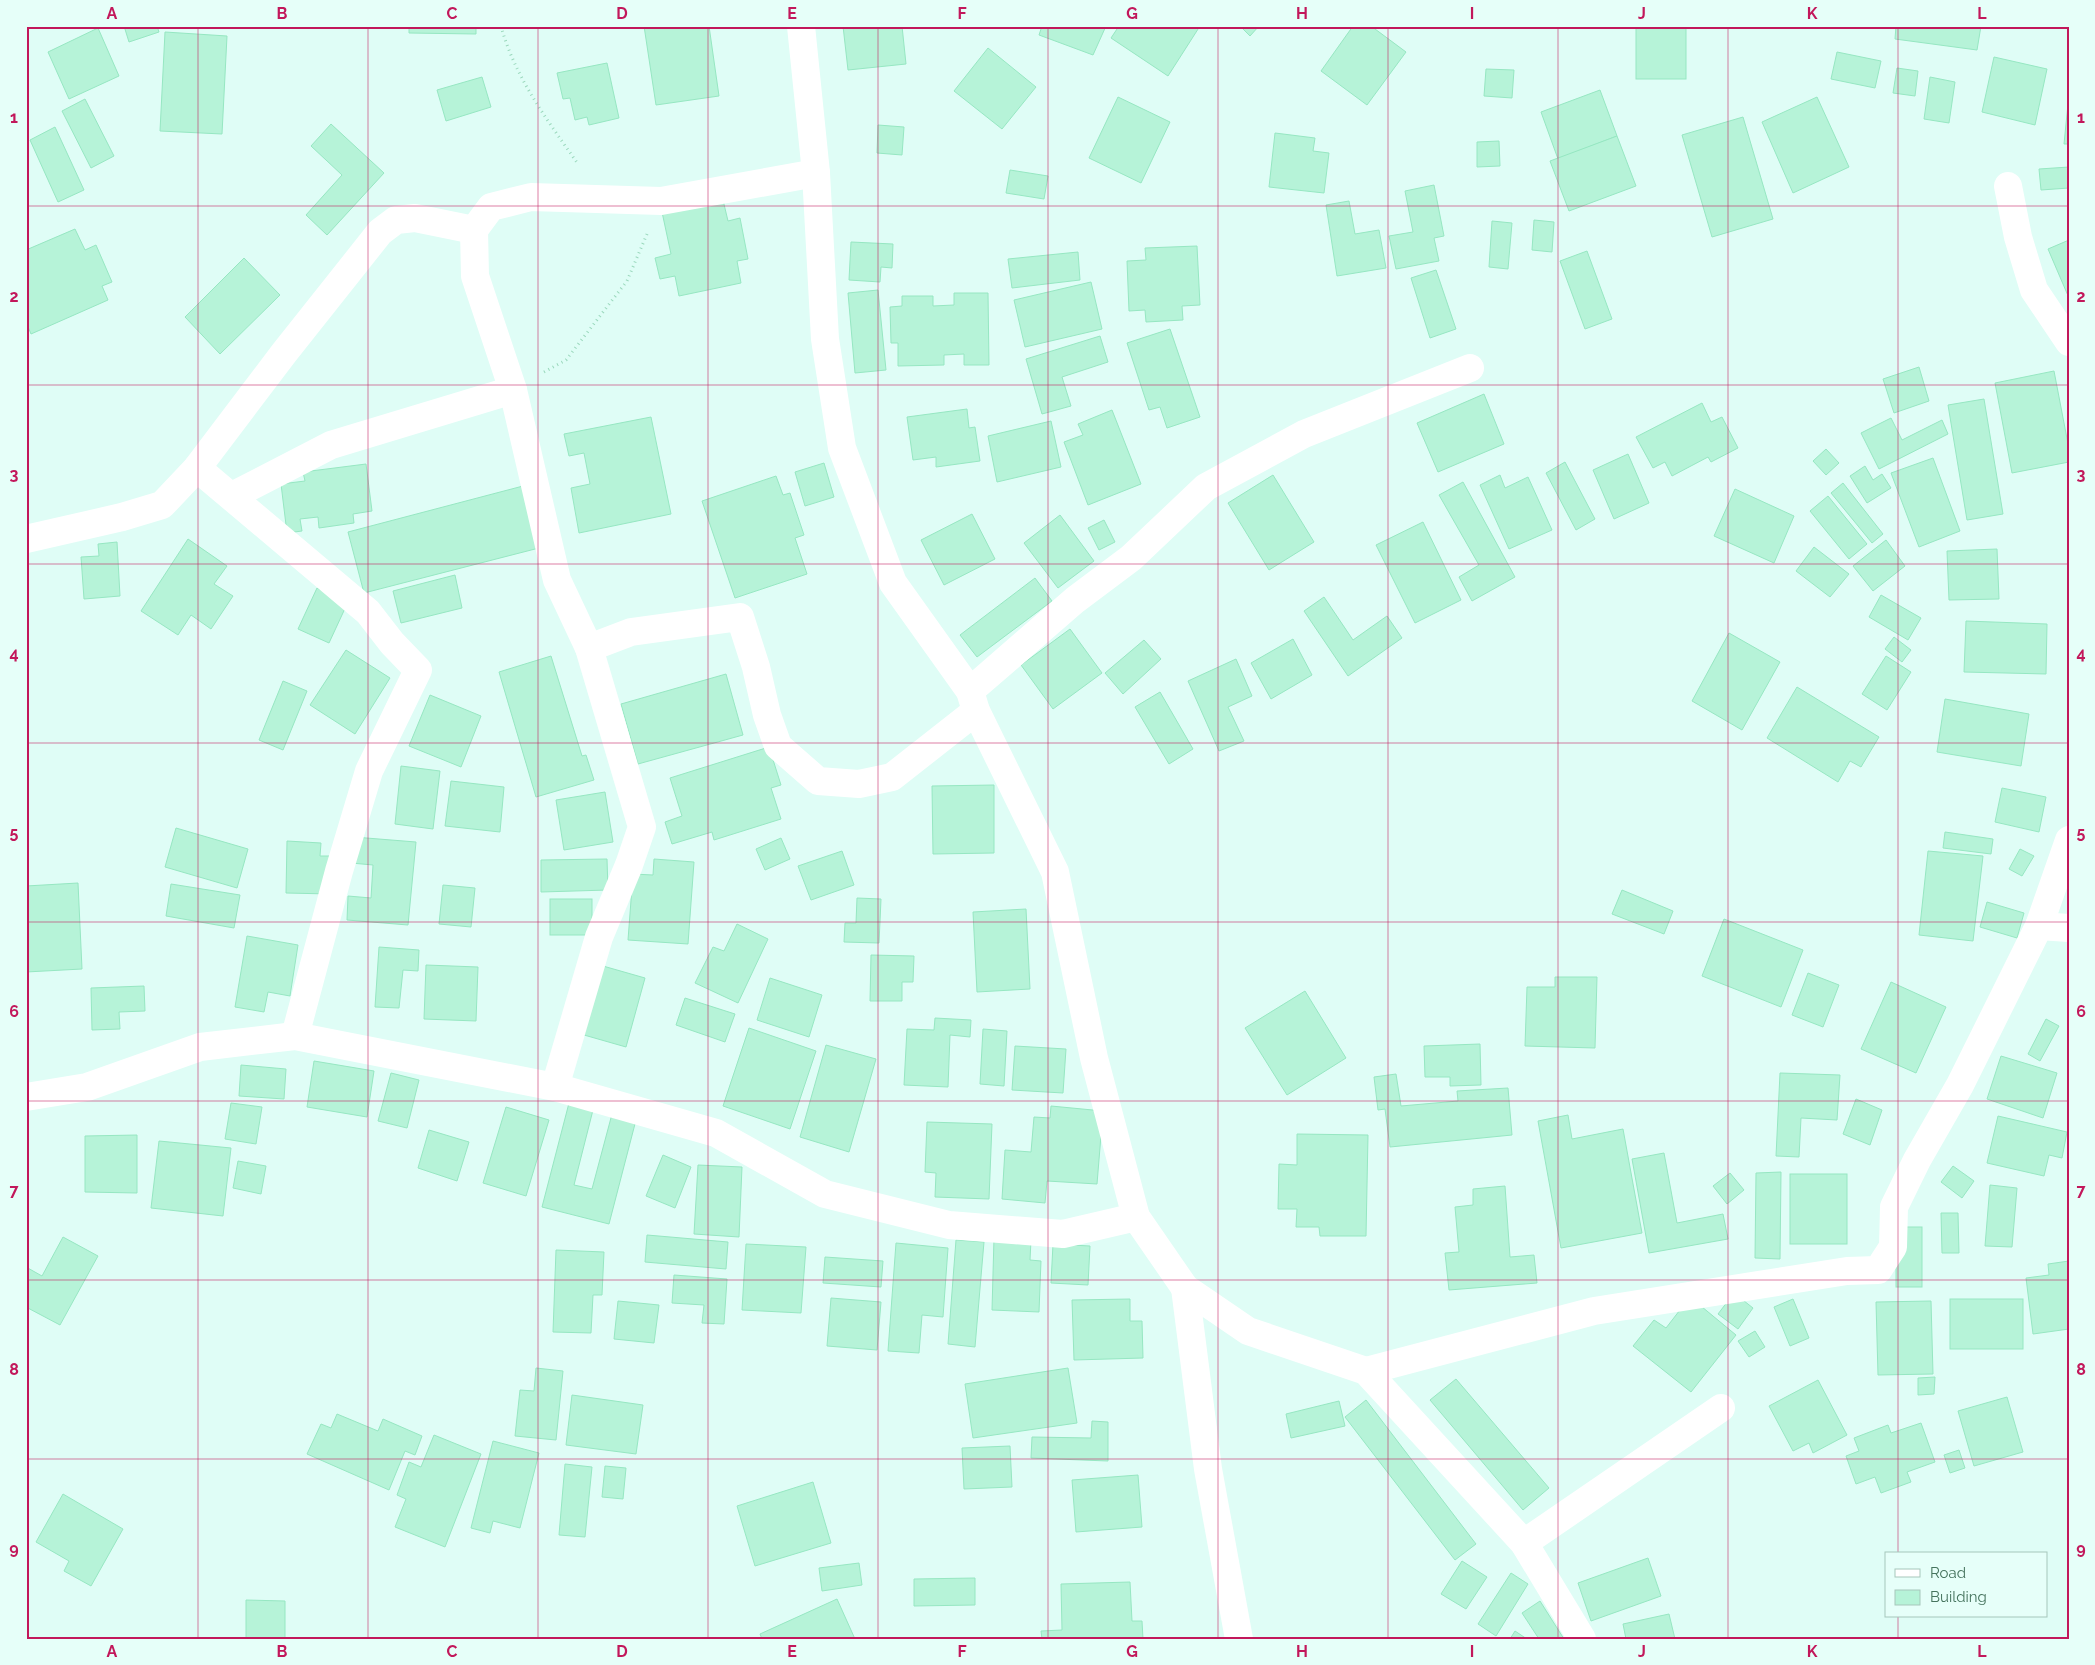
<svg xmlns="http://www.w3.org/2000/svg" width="2095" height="1665" viewBox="0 0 2095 1665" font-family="Raleway,sans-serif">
	<rect width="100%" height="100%" fill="#dffdf6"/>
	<g fill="#b6f3d8" stroke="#96e7c2">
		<polygon points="124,26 157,26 159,32 129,42"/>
		<polygon points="409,26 476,26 476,34 409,33"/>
		<polygon points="644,26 709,26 719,96 656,105"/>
		<polygon points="843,26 902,26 906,64 848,70"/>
		<polygon points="1042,26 1106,26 1093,55 1039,35"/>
		<polygon points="1119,26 1200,26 1168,76 1111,38"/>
		<polygon points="1240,26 1259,26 1250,36"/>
		<polygon points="1353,26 1371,26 1406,52 1367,105 1321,71"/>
		<rect x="1636" y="26" width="50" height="53"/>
		<polygon points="1896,26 1981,26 1977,50 1895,39"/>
		<polygon points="98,28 119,76 69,99 48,52"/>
		<polygon points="165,32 227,36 222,134 160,131"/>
		<polygon points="988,48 1036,87 1002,129 954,91"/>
		<polygon points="1837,52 1881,61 1875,88 1831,79"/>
		<polygon points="1994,57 2047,69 2035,125 1982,112"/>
		<polygon points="607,63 619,118 589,125 587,117 575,120 570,98 563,99 557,73"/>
		<polygon points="1897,68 1918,71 1915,96 1893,93"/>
		<polygon points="1486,69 1514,70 1512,98 1484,96"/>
		<polygon points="482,77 491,107 446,121 437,90"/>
		<polygon points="1930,77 1955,82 1949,123 1924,119"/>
		<polygon points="1600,90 1617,136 1558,159 1541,112"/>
		<polygon points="2069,94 2069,144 2064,144"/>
		<polygon points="1118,97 1170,122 1141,183 1089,158"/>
		<polygon points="1817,97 1849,167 1793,193 1762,122"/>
		<polygon points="85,99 114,156 91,168 62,111"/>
		<polygon points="1743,117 1773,219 1712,237 1682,135"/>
		<polygon points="331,124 384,173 327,235 306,215 342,175 311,146"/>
		<polygon points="878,125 904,127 902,155 877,153"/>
		<polygon points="55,127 84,190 58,202 30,140"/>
		<polygon points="1275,133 1315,138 1313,151 1329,153 1324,193 1269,187"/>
		<polygon points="1617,136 1636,186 1569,211 1550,161"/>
		<polygon points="1499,141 1500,166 1477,167 1477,142"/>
		<polygon points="2069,167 2069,188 2041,190 2039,169"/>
		<polygon points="1010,170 1048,176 1044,199 1006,193"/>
		<polygon points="1434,185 1444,236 1434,238 1439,261 1396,269 1389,236 1413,232 1405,191"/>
		<polygon points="723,200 728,221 740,218 748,259 737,261 741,283 679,296 675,276 660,279 655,258 671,254 662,212"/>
		<polygon points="1349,201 1355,234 1379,230 1386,268 1337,276 1326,205"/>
		<polygon points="1534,220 1554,222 1552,252 1532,250"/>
		<polygon points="1492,221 1512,223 1508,269 1489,267"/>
		<polygon points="75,229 85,250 96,245 112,282 102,286 108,300 31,334 26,322 26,250"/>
		<polygon points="2069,240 2069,298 2048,249"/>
		<polygon points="851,242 893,244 892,268 881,267 880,282 849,280"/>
		<polygon points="1197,246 1200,305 1182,306 1183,320 1146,322 1145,310 1129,311 1127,261 1146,260 1145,248"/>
		<polygon points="1587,251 1612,319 1585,329 1560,261"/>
		<polygon points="1078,252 1080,280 1012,288 1008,259"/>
		<polygon points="244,258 280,295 220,354 185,317"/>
		<polygon points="1436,270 1456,329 1430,338 1411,278"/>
		<polygon points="1091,282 1102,329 1025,347 1014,300"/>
		<polygon points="878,290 886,370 855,373 848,293"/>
		<polygon points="954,293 988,293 989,365 964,365 964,354 944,355 944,365 898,366 898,343 891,343 890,307 902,306 902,296 933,296 933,306 954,305"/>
		<polygon points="1170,329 1200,417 1167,428 1160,407 1149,410 1127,343"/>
		<polygon points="1100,336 1108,362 1062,377 1071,406 1042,414 1026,359"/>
		<polygon points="1919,367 1929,401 1894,413 1883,379"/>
		<polygon points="2054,371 2069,449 2069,462 2012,473 1995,383"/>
		<polygon points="1484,394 1504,444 1438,472 1417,423"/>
		<polygon points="1984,399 2003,514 1967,520 1948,405"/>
		<polygon points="1702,403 1711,422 1722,417 1738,448 1711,462 1708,457 1672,476 1665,462 1653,468 1636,437"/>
		<polygon points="967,409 969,428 975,427 980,461 936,467 936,457 913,460 907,417"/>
		<polygon points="1112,410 1141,484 1088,505 1064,442 1083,435 1078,424"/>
		<polygon points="651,417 671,514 579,533 571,488 590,484 584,453 569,456 564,434"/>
		<polygon points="1891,418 1902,440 1942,420 1948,434 1879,469 1861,433"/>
		<polygon points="1051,421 1061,467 997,482 988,436"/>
		<polygon points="1826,449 1839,463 1826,475 1813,461"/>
		<polygon points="1628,454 1649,503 1614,519 1593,470"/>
		<polygon points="1933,458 1960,531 1919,547 1891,473"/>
		<polygon points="1565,462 1595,519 1576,530 1546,473"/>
		<polygon points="824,463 834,497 805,506 795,472"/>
		<polygon points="366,464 372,511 353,514 354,523 319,528 318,517 300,519 302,531 287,533 281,484 305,481 303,472"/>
		<polygon points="1865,466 1873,480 1882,474 1891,488 1867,503 1850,476"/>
		<polygon points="1273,475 1314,542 1269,570 1228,503"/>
		<polygon points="1500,475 1505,488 1528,477 1552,530 1509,549 1480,485"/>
		<polygon points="776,476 783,495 790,493 804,535 795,538 807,574 735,598 702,501"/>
		<polygon points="1463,482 1515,577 1472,601 1459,577 1479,565 1439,495"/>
		<polygon points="1843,483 1883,534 1872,543 1831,493"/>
		<polygon points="523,486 539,548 364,593 348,532"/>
		<polygon points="1735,489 1794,516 1774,563 1714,536"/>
		<polygon points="1828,496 1867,544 1849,559 1810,511"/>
		<polygon points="972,514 995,559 944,585 921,540"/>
		<polygon points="1060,515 1094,561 1058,588 1024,543"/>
		<polygon points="1104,520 1115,542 1099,550 1088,528"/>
		<polygon points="1423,522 1461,600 1415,623 1376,545"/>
		<polygon points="188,539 227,566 214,584 233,596 211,629 191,615 178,635 141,611"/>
		<polygon points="1886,540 1905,566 1873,591 1853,566"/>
		<polygon points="117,542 120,596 84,599 81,557 99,556 98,544"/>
		<polygon points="1814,547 1849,574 1830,597 1796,571"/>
		<polygon points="1997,549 1999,599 1949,600 1947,551"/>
		<polygon points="455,575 462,608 401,623 393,591"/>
		<polygon points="1035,578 1052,601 977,657 960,635"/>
		<polygon points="317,588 348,602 329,643 298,629"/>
		<polygon points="1881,595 1921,618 1908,640 1869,617"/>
		<polygon points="1324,597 1353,640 1387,616 1402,638 1348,676 1304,611"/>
		<polygon points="1966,621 2047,624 2046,674 1964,672"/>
		<polygon points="1070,629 1102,673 1053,709 1021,665"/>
		<polygon points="1729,633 1780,662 1742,730 1692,701"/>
		<polygon points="1894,637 1911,650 1902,662 1885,649"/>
		<polygon points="1293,639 1312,675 1271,699 1251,663"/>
		<polygon points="1144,640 1161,659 1123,694 1105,673"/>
		<polygon points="346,650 390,678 355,734 310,705"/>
		<polygon points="551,656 582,756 586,755 594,780 536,797 499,672"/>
		<polygon points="1886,656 1911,672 1887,710 1862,694"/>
		<polygon points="1236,659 1252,696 1228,707 1244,741 1219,751 1188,681"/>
		<polygon points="726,674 743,735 638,764 621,704"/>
		<polygon points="283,681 307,691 283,750 259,740"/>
		<polygon points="1797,687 1879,737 1861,767 1850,761 1838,782 1767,738"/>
		<polygon points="1160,692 1193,749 1169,764 1135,707"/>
		<polygon points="430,695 481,716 461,767 409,746"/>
		<polygon points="1945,699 2029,714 2021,766 1937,752"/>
		<polygon points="769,747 781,785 771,788 781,819 714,840 712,832 672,844 665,822 682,816 670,778"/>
		<polygon points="401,766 440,771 433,829 395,824"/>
		<polygon points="451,781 504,787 500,832 445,826"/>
		<polygon points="994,785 994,853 933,854 932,786"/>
		<polygon points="2002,788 2046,797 2039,832 1995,822"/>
		<polygon points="605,792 613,842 564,850 556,800"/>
		<polygon points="176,828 248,849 237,888 165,867"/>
		<polygon points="1945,832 1993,839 1991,854 1943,848"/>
		<polygon points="354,837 416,842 408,925 347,920 348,896 371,898 373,865 351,863"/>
		<polygon points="781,838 790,859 765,870 756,849"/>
		<polygon points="287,841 321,843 320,856 331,856 330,894 286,893"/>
		<polygon points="2020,849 2034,856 2022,876 2009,869"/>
		<polygon points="842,851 854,885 811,900 798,866"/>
		<polygon points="1928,851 1983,856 1973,941 1919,935"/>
		<polygon points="607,859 608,890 541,892 541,860"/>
		<polygon points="654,859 694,862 688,944 628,940 633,874 653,875"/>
		<polygon points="78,883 82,969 26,972 26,886"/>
		<polygon points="171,884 240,895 234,928 166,916"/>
		<polygon points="443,885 475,888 471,927 439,924"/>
		<polygon points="1622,890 1673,911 1664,934 1612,914"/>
		<polygon points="857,898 881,899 879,943 844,942 845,923 856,923"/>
		<rect x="550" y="899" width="42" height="36"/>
		<polygon points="1987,902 2024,913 2017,938 1980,927"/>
		<polygon points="1026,909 1030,989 977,992 973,912"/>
		<polygon points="1724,919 1803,950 1781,1007 1702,976"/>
		<polygon points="737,924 768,939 738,1003 695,983 713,947 724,951"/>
		<polygon points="247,936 298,945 290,996 268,992 264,1012 235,1007"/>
		<polygon points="379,947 419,950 418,971 403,970 399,1008 375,1007"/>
		<polygon points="871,955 914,956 913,982 902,982 902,1001 870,1001"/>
		<polygon points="426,965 478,967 476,1021 424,1019"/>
		<polygon points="603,966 645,978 626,1047 584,1035"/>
		<polygon points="1808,973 1839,985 1823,1027 1792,1015"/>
		<polygon points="1555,977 1597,977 1595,1048 1525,1046 1527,987 1555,987"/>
		<polygon points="770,978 822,995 809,1037 757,1020"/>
		<polygon points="1891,982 1946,1007 1916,1073 1861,1049"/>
		<polygon points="144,986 145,1011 119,1012 120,1029 92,1030 91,988"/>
		<polygon points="1305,991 1346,1058 1287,1095 1245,1028"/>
		<polygon points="685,998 735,1014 725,1042 676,1025"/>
		<polygon points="935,1018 971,1020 970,1037 950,1035 948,1087 904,1085 907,1029 934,1030"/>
		<polygon points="2046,1019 2059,1026 2040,1061 2028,1054"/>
		<polygon points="749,1028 816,1051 790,1129 723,1106"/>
		<polygon points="983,1029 1007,1031 1004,1086 980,1084"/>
		<polygon points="1480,1044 1481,1085 1450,1086 1450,1077 1425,1077 1424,1046"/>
		<polygon points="826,1045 876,1059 849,1152 800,1137"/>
		<polygon points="1015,1046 1066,1049 1063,1093 1012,1090"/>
		<polygon points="2001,1056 2057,1073 2043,1118 1987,1099"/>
		<polygon points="314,1061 374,1071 367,1117 307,1107"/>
		<polygon points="241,1065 286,1069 284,1099 239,1096"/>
		<polygon points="391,1073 419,1080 407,1128 378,1121"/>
		<polygon points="1780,1073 1840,1075 1837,1120 1801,1118 1799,1157 1776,1156"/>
		<polygon points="1396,1074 1401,1106 1458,1101 1457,1091 1508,1088 1512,1135 1390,1147 1385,1109 1378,1110 1374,1077"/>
		<polygon points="1856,1099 1882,1110 1870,1145 1843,1134"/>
		<polygon points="231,1103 262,1107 256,1144 225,1139"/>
		<polygon points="569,1103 593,1110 574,1185 592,1189 612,1114 636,1120 609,1224 542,1207"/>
		<polygon points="1051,1106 1103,1111 1097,1184 1047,1181 1045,1203 1002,1199 1005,1150 1031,1152 1034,1117 1050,1118"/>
		<polygon points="506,1107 549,1120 526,1196 483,1183"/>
		<polygon points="1568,1115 1572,1139 1623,1129 1642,1233 1561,1248 1538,1121"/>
		<polygon points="1998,1116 2067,1132 2062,1158 2049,1155 2044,1176 1987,1163"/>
		<polygon points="927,1122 992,1124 989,1199 935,1197 936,1173 925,1172"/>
		<polygon points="429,1130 469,1142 457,1181 418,1168"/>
		<polygon points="1297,1134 1368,1135 1366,1236 1320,1236 1319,1227 1296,1227 1297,1209 1278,1209 1279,1164 1297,1165"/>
		<polygon points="137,1135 137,1193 85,1192 85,1136"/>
		<polygon points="159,1141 231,1148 223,1216 151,1208"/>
		<polygon points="1664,1153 1677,1223 1723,1214 1728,1239 1649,1253 1632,1159"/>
		<polygon points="663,1155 691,1167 675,1208 646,1196"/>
		<polygon points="238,1161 266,1166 261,1194 233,1188"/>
		<polygon points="698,1165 742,1167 739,1237 694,1234"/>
		<polygon points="1953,1166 1974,1181 1962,1198 1941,1182"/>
		<polygon points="1781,1172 1780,1259 1755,1258 1756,1173"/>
		<polygon points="1730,1173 1744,1190 1727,1204 1713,1186"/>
		<rect x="1790" y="1174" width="57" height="70"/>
		<polygon points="1990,1185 2017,1188 2012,1247 1985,1246"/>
		<polygon points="1505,1186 1510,1257 1534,1255 1537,1283 1449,1290 1445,1253 1459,1252 1455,1207 1473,1205 1473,1189"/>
		<polygon points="1941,1213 1958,1213 1959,1253 1942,1253"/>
		<rect x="1896" y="1227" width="26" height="60"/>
		<polygon points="647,1235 728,1242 726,1269 645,1262"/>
		<polygon points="63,1237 98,1256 60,1325 26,1307 26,1267 42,1276"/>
		<polygon points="994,1238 1031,1240 1030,1260 1041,1261 1039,1312 992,1310"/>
		<polygon points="956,1240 984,1242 975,1347 948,1344"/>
		<polygon points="896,1243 948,1248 943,1317 922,1315 919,1353 888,1351"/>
		<polygon points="746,1244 806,1247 801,1313 742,1310"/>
		<polygon points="1053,1244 1090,1246 1088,1285 1051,1283"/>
		<polygon points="556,1250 604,1252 602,1295 593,1295 591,1333 553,1332"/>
		<polygon points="825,1257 883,1261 881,1287 823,1283"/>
		<polygon points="2069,1261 2069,1329 2033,1334 2026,1278 2049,1275 2048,1264"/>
		<polygon points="674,1275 727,1279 724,1324 702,1323 704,1305 672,1303"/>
		<polygon points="1734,1293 1753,1308 1738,1329 1718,1314"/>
		<polygon points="1690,1297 1736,1335 1691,1392 1633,1346 1654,1320 1666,1328"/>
		<polygon points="831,1298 881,1302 877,1350 827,1346"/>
		<polygon points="1130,1299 1130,1321 1142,1321 1143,1358 1074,1360 1072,1300"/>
		<polygon points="1793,1299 1809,1338 1790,1346 1774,1307"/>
		<rect x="1950" y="1299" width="73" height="50"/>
		<polygon points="618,1301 659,1305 654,1343 614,1339"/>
		<polygon points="1931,1301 1933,1374 1878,1375 1876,1302"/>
		<polygon points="1755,1331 1765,1347 1749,1357 1738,1341"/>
		<polygon points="536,1368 563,1371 556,1440 515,1436 520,1390 534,1391"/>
		<polygon points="1068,1368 1077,1423 973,1438 965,1384"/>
		<polygon points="1935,1377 1934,1394 1918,1395 1918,1378"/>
		<polygon points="1456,1379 1549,1488 1523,1510 1430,1400"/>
		<polygon points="1818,1380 1847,1435 1813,1453 1809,1443 1793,1451 1769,1406"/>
		<polygon points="572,1395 643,1405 636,1454 566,1445"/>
		<polygon points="2007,1397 2023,1452 1974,1466 1958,1411"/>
		<polygon points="1366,1400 1476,1544 1455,1560 1345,1417"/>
		<polygon points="1339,1401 1345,1426 1291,1438 1286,1414"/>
		<polygon points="337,1414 378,1431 383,1419 422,1436 415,1455 405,1451 389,1490 307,1454 321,1424 331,1428"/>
		<polygon points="1092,1421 1108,1422 1108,1461 1031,1458 1032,1437 1091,1438"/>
		<polygon points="1921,1423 1935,1462 1907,1472 1911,1482 1881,1493 1875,1477 1856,1484 1846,1456 1859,1451 1854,1438 1888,1425 1891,1433"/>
		<polygon points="434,1435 481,1454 445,1547 395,1527 406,1499 397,1495 409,1462 421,1467"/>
		<polygon points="493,1441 539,1453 520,1528 493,1521 490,1533 471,1528"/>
		<polygon points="1010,1446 1012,1487 964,1489 962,1448"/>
		<polygon points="1959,1450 1965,1468 1950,1473 1944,1455"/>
		<polygon points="565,1464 592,1467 585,1537 559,1535"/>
		<polygon points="605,1466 626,1468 623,1499 602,1497"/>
		<polygon points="1138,1475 1142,1527 1076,1532 1072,1480"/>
		<polygon points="813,1482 831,1543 755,1566 737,1506"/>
		<polygon points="63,1494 123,1529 91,1586 64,1571 69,1561 36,1542"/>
		<polygon points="1648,1558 1661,1596 1591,1621 1578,1583"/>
		<polygon points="1462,1561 1487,1577 1466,1609 1441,1594"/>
		<polygon points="859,1563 862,1585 822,1591 819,1568"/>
		<polygon points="1511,1573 1528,1584 1496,1636 1478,1624"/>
		<polygon points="975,1578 975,1605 914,1606 914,1579"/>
		<polygon points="1130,1582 1132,1621 1142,1621 1143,1639 1042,1639 1041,1631 1062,1630 1061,1584"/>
		<polygon points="837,1599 855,1639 762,1639 760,1634"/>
		<polygon points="246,1600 285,1601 285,1639 246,1639"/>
		<polygon points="1540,1601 1564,1639 1539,1639 1522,1613"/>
		<polygon points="1669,1614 1675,1639 1626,1639 1623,1624"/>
		<polygon points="1515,1631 1527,1639 1510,1639"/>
	</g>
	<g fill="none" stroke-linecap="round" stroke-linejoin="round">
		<g stroke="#9ad8bc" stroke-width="3" stroke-dasharray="1 4" stroke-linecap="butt">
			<path d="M501,26c14,52 47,95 77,138"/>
			<polyline points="544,372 566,360 627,281 647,234"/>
		</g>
		<g stroke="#fff" stroke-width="28">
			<polyline points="801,26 816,173 825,339 842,448 893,583 970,691 976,711 1055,872 1094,1058 1136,1217 1185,1288 1248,1331 1366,1371 1524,1543 1582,1639"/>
			<polyline points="816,173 661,201 531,197 491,207 474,230 475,276 513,390 557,580 589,648 631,632 740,617 756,667 767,715 778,746 818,781 859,784 892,777 976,711"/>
			<polyline points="2008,186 2018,237 2034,290 2069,342"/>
			<polyline points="197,468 368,612 392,643 418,670 369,771 339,871 295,1036"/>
			<polyline points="232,496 331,445 513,390"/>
			<polyline points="26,539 122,517 162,505 197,468 284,353 380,232 396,220 415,218 474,230"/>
			<polyline points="970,691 1075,600 1131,558 1206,487 1304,434 1470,368"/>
			<polyline points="2039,926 2069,928"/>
			<polyline points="555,1087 599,937 629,865 642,827 589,648"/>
			<polyline points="26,1097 87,1087 200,1047 295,1036 555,1087 716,1133 825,1194 949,1225 1063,1234 1136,1217"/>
			<polyline points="1185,1288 1208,1469 1239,1639"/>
			<polyline points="1366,1371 1594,1311 1847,1271 1878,1270 1893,1247 1894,1207 1917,1160 1960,1085 2039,926 2069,840"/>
			<polyline points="1524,1543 1721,1408"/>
		</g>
	</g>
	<path fill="none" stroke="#c2185b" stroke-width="1" stroke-opacity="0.55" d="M198,26v1613M368,26v1613M538,26v1613M708,26v1613M878,26v1613M1048,26v1613M1218,26v1613M1388,26v1613M1558,26v1613M1728,26v1613M1898,26v1528M26,206h2043M26,385h2043M26,564h2043M26,743h2043M26,922h2043M26,1101h2043M26,1280h2043M26,1459h2043M1898,1616v23"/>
	<rect width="2095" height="1665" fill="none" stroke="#e6fff9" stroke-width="55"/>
	<rect x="1885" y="1552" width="162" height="65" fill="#e6fff9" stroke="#a6c7bb"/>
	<rect x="1895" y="1569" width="25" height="8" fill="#ffffff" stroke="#a6c7bb"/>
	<text x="1930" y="1578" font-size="15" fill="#46745e">Road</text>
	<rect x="1895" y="1590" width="25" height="15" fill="#b6f3d8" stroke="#a6c7bb"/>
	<text x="1930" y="1602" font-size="15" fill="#46745e">Building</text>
	<rect x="28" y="28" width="2040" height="1610" fill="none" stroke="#c2185b" stroke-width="2"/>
	<g font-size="16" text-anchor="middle" font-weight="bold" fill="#c2185b">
		<text x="112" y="19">A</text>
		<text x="282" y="19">B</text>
		<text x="452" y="19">C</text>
		<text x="622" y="19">D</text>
		<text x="792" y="19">E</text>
		<text x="962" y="19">F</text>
		<text x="1132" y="19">G</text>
		<text x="1302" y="19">H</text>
		<text x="1472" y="19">I</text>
		<text x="1642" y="19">J</text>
		<text x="1812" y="19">K</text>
		<text x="1982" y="19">L</text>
		<text x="14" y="123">1</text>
		<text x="2081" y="123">1</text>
		<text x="14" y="302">2</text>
		<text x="2081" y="302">2</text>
		<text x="14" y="480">3</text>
		<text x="2081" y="480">3</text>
		<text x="14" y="659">4</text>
		<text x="2081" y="659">4</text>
		<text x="14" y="838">5</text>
		<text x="2081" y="838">5</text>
		<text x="14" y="1017">6</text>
		<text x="2081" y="1017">6</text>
		<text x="14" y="1196">7</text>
		<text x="2081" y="1196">7</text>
		<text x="14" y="1375">8</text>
		<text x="2081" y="1375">8</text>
		<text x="14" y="1554">9</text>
		<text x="2081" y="1554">9</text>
		<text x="112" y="1657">A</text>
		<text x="282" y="1657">B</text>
		<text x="452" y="1657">C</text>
		<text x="622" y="1657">D</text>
		<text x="792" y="1657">E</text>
		<text x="962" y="1657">F</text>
		<text x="1132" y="1657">G</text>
		<text x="1302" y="1657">H</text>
		<text x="1472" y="1657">I</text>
		<text x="1642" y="1657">J</text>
		<text x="1812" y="1657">K</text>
		<text x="1982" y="1657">L</text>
	</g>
</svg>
